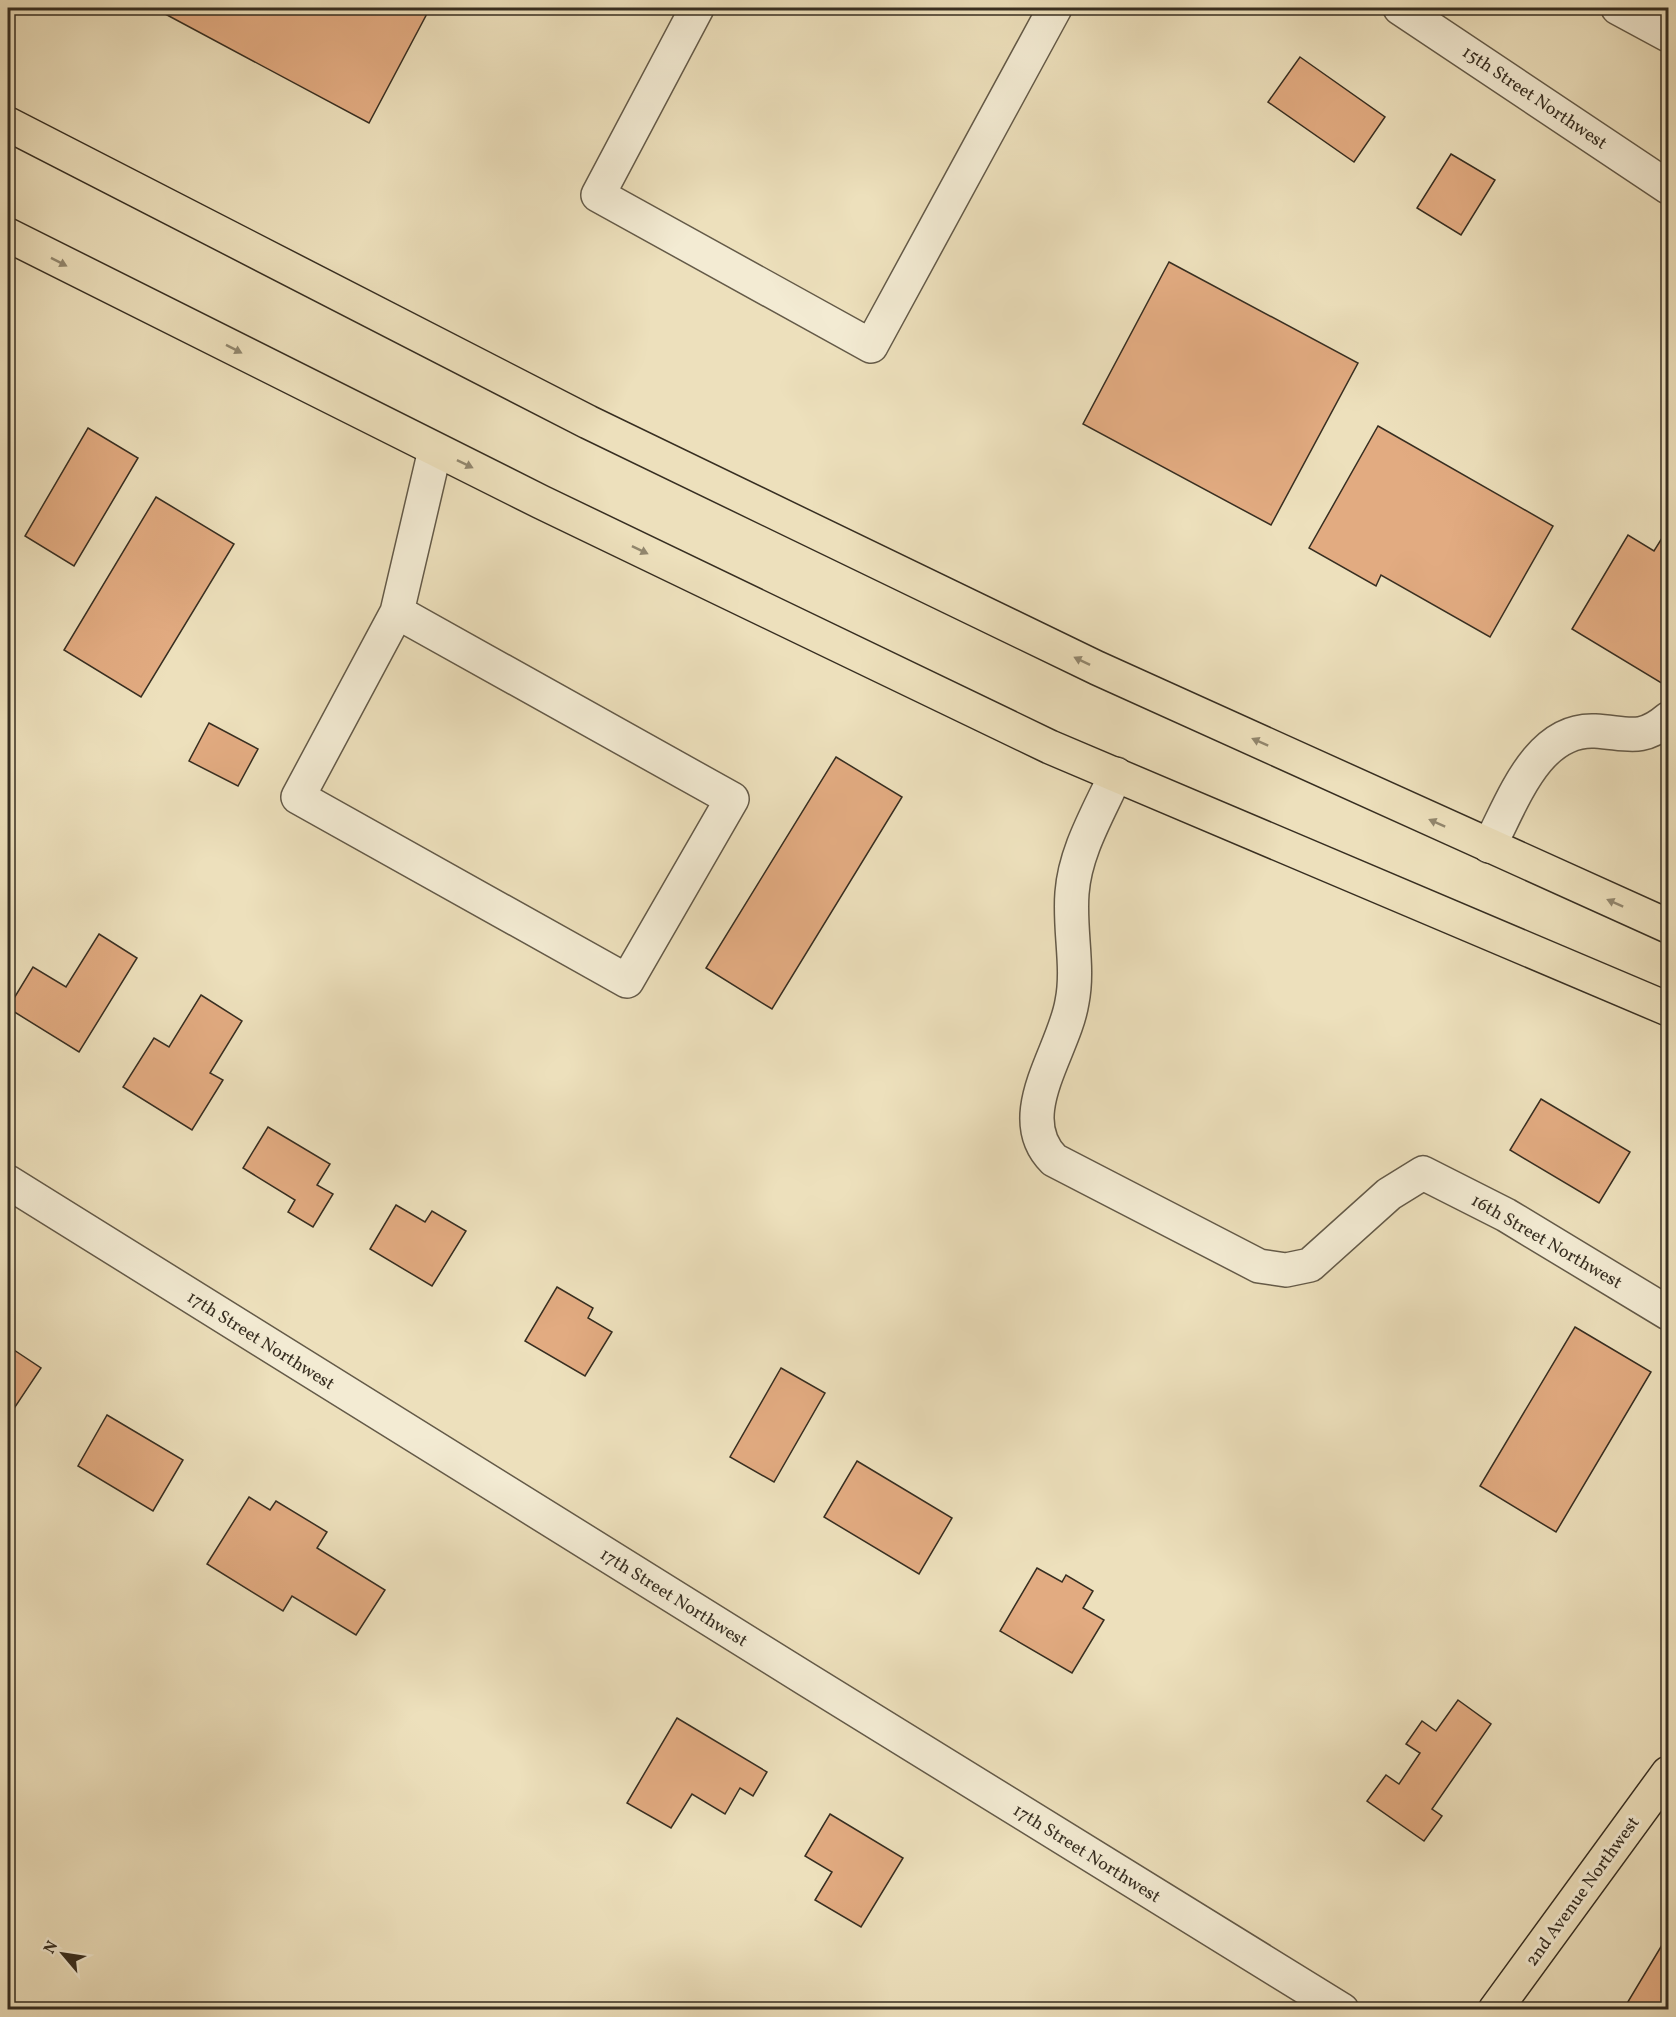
<svg xmlns="http://www.w3.org/2000/svg" width="1676" height="2017" viewBox="0 0 1676 2017" font-family="Vollkorn,serif">
	<rect width="100%" height="100%" fill="#ede0bc"/>
	<filter id="stains"><feTurbulence type="fractalNoise" baseFrequency=".00333" numOctaves="4"/><feColorMatrix values="0 0 0 0 .2 0 0 0 0 .09 0 0 0 0 .02 0 0 0 .5 -.17"/></filter>
	<radialGradient id="worn" r=".72"><stop offset=".6" stop-color="#630" stop-opacity="0"/><stop offset="1" stop-color="#630" stop-opacity=".3"/></radialGradient>
	<g fill="#e2ab81" stroke="#372e21" stroke-width="1.5">
		<polygon points="154,8 430,8 369,123"/>
		<polygon points="1300,57 1385,117 1354,162 1268,102"/>
		<polygon points="1451,154 1495,180 1461,235 1417,208"/>
		<polygon points="1169,262 1358,363 1271,525 1083,424"/>
		<polygon points="1378,426 1553,526 1490,637 1381,575 1376,586 1309,548"/>
		<polygon points="88,428 138,458 74,566 25,536"/>
		<polygon points="156,497 234,544 141,697 64,650"/>
		<polygon points="1667,530 1668,531 1668,687 1572,629 1628,535 1654,551"/>
		<polygon points="209,723 258,749 238,786 189,761"/>
		<polygon points="836,757 902,797 772,1009 706,968"/>
		<polygon points="99,934 137,958 79,1052 8,1008 33,967 66,987"/>
		<polygon points="201,995 242,1021 210,1073 223,1080 192,1130 123,1087 154,1038 169,1047"/>
		<polygon points="1541,1099 1630,1152 1599,1203 1510,1150"/>
		<polygon points="268,1127 330,1164 317,1185 333,1194 313,1227 288,1212 295,1200 243,1168"/>
		<polygon points="396,1205 425,1222 432,1211 466,1231 432,1286 370,1249"/>
		<polygon points="557,1287 593,1308 588,1318 612,1332 585,1376 525,1341"/>
		<polygon points="1575,1327 1651,1372 1556,1532 1480,1486"/>
		<polygon points="8,1346 41,1368 11,1413 8,1411"/>
		<polygon points="781,1368 825,1393 774,1482 730,1457"/>
		<polygon points="107,1415 183,1460 153,1511 78,1466"/>
		<polygon points="857,1461 952,1518 919,1574 824,1517"/>
		<polygon points="249,1497 270,1510 276,1501 327,1532 317,1548 385,1590 356,1635 292,1596 283,1611 207,1564"/>
		<polygon points="1037,1568 1062,1582 1066,1575 1093,1591 1083,1608 1104,1620 1072,1673 1000,1631"/>
		<polygon points="1458,1700 1491,1724 1432,1809 1442,1816 1424,1841 1367,1801 1386,1775 1399,1784 1420,1753 1406,1744 1422,1721 1436,1731"/>
		<polygon points="677,1718 767,1772 753,1796 740,1788 725,1814 692,1794 671,1828 627,1803"/>
		<polygon points="830,1814 903,1858 861,1927 815,1900 832,1872 805,1856"/>
		<polygon points="1668,1935 1668,2010 1623,2010"/>
	</g>
	<g fill="none" stroke-linecap="round" stroke-linejoin="round">
		<defs>
			<g id="minor">
				<polyline points="697,8 598,195 871,346 1055,8"/>
				<polyline points="1400,8 1668,187"/>
				<polyline points="1618,8 1668,35"/>
				<polyline points="397,612 732,799 627,981 298,797 397,612 435,450"/>
				<path d="M1116,774c-17,38 -41,77 -44,119 -3,37 7,74 0,109 -8,50 -62,114 -18,158l205,106 27,4 24,-5 79,-71 34,-21 83,42 162,98"/>
				<path d="M1489,846c23,-42 47,-118 106,-115 33,2 46,11 73,-12"/>
				<polyline points="8,1182 806,1679 1342,2010"/>
			</g>
			<polyline id="major" points="1495,2010 1668,1773"/>
			<g id="highway">
				<polyline points="8,124 588,422 1097,668 1668,926"/>
				<polyline points="8,235 541,502 1050,747 1668,1009"/>
			</g>
		</defs>
		<use href="#minor" stroke="#645a48" stroke-width="36"/>
		<use href="#major" stroke="#372e21" stroke-width="36"/>
		<use href="#highway" stroke="#372e21" stroke-width="36"/>
		<use href="#minor" stroke="#f3ebd3" stroke-width="33"/>
		<use href="#major" stroke="#ede0bc" stroke-width="33"/>
		<use href="#highway" stroke="#ede0bc" stroke-width="33"/>
	</g>
	<defs><path id="oneway-solid" d="M-6-.8H1V-3.2L6.5 0L1 3.2V.8H-6Z" transform="scale(1.5)"/></defs>
	<g fill="#92876e">
		<use href="#oneway-solid" transform="translate(59 262) rotate(27)"/>
		<use href="#oneway-solid" transform="translate(234 349) rotate(27)"/>
		<use href="#oneway-solid" transform="translate(465 464) rotate(26)"/>
		<use href="#oneway-solid" transform="translate(640 550) rotate(26)"/>
		<use href="#oneway-solid" transform="translate(1082 661) rotate(-154)"/>
		<use href="#oneway-solid" transform="translate(1260 742) rotate(-156)"/>
		<use href="#oneway-solid" transform="translate(1437 823) rotate(-156)"/>
		<use href="#oneway-solid" transform="translate(1615 903) rotate(-156)"/>
	</g>
	<g text-anchor="middle" stroke-width="6" stroke-linejoin="round" paint-order="stroke">
		<g font-size="18" fill="#372e21" stroke="#f3ebd3">
			<text transform="translate(1535 97) rotate(34)" y="6">15th Street Northwest</text>
			<text transform="translate(1547 1241) rotate(30)" y="6">16th Street Northwest</text>
			<text transform="translate(261 1340) rotate(32)" y="6">17th Street Northwest</text>
			<text transform="translate(674 1597) rotate(32)" y="6">17th Street Northwest</text>
			<text transform="translate(1087 1853) rotate(32)" y="6">17th Street Northwest</text>
			<text transform="translate(1582 1891) rotate(-54)" y="6">2nd Avenue Northwest</text>
		</g>
	</g>
	<rect width="1676" height="2017" fill="none" stroke="#ede0bc" stroke-width="30"/>
	<rect x="9" y="9" width="1658" height="1999" fill="none" stroke="#372e21" stroke-width="3"/>
	<rect x="15" y="15" width="1646" height="1987" fill="none" stroke="#372e21" stroke-width="1.5"/>
	<g transform="translate(63 1954) rotate(299)" stroke="#f3ebd3" stroke-width="4.5" paint-order="stroke">
	<path d="M0-4.5L10 22L0 15L-10 22Z" fill="#372e21"/>
	<text y="-9" font-size="16" font-weight="bold" text-anchor="middle" fill="#372e21">N</text>
	</g>
	<rect width="100%" height="100%" filter="url(#stains)"/>
	<rect width="100%" height="100%" fill="url(#worn)"/>
</svg>
